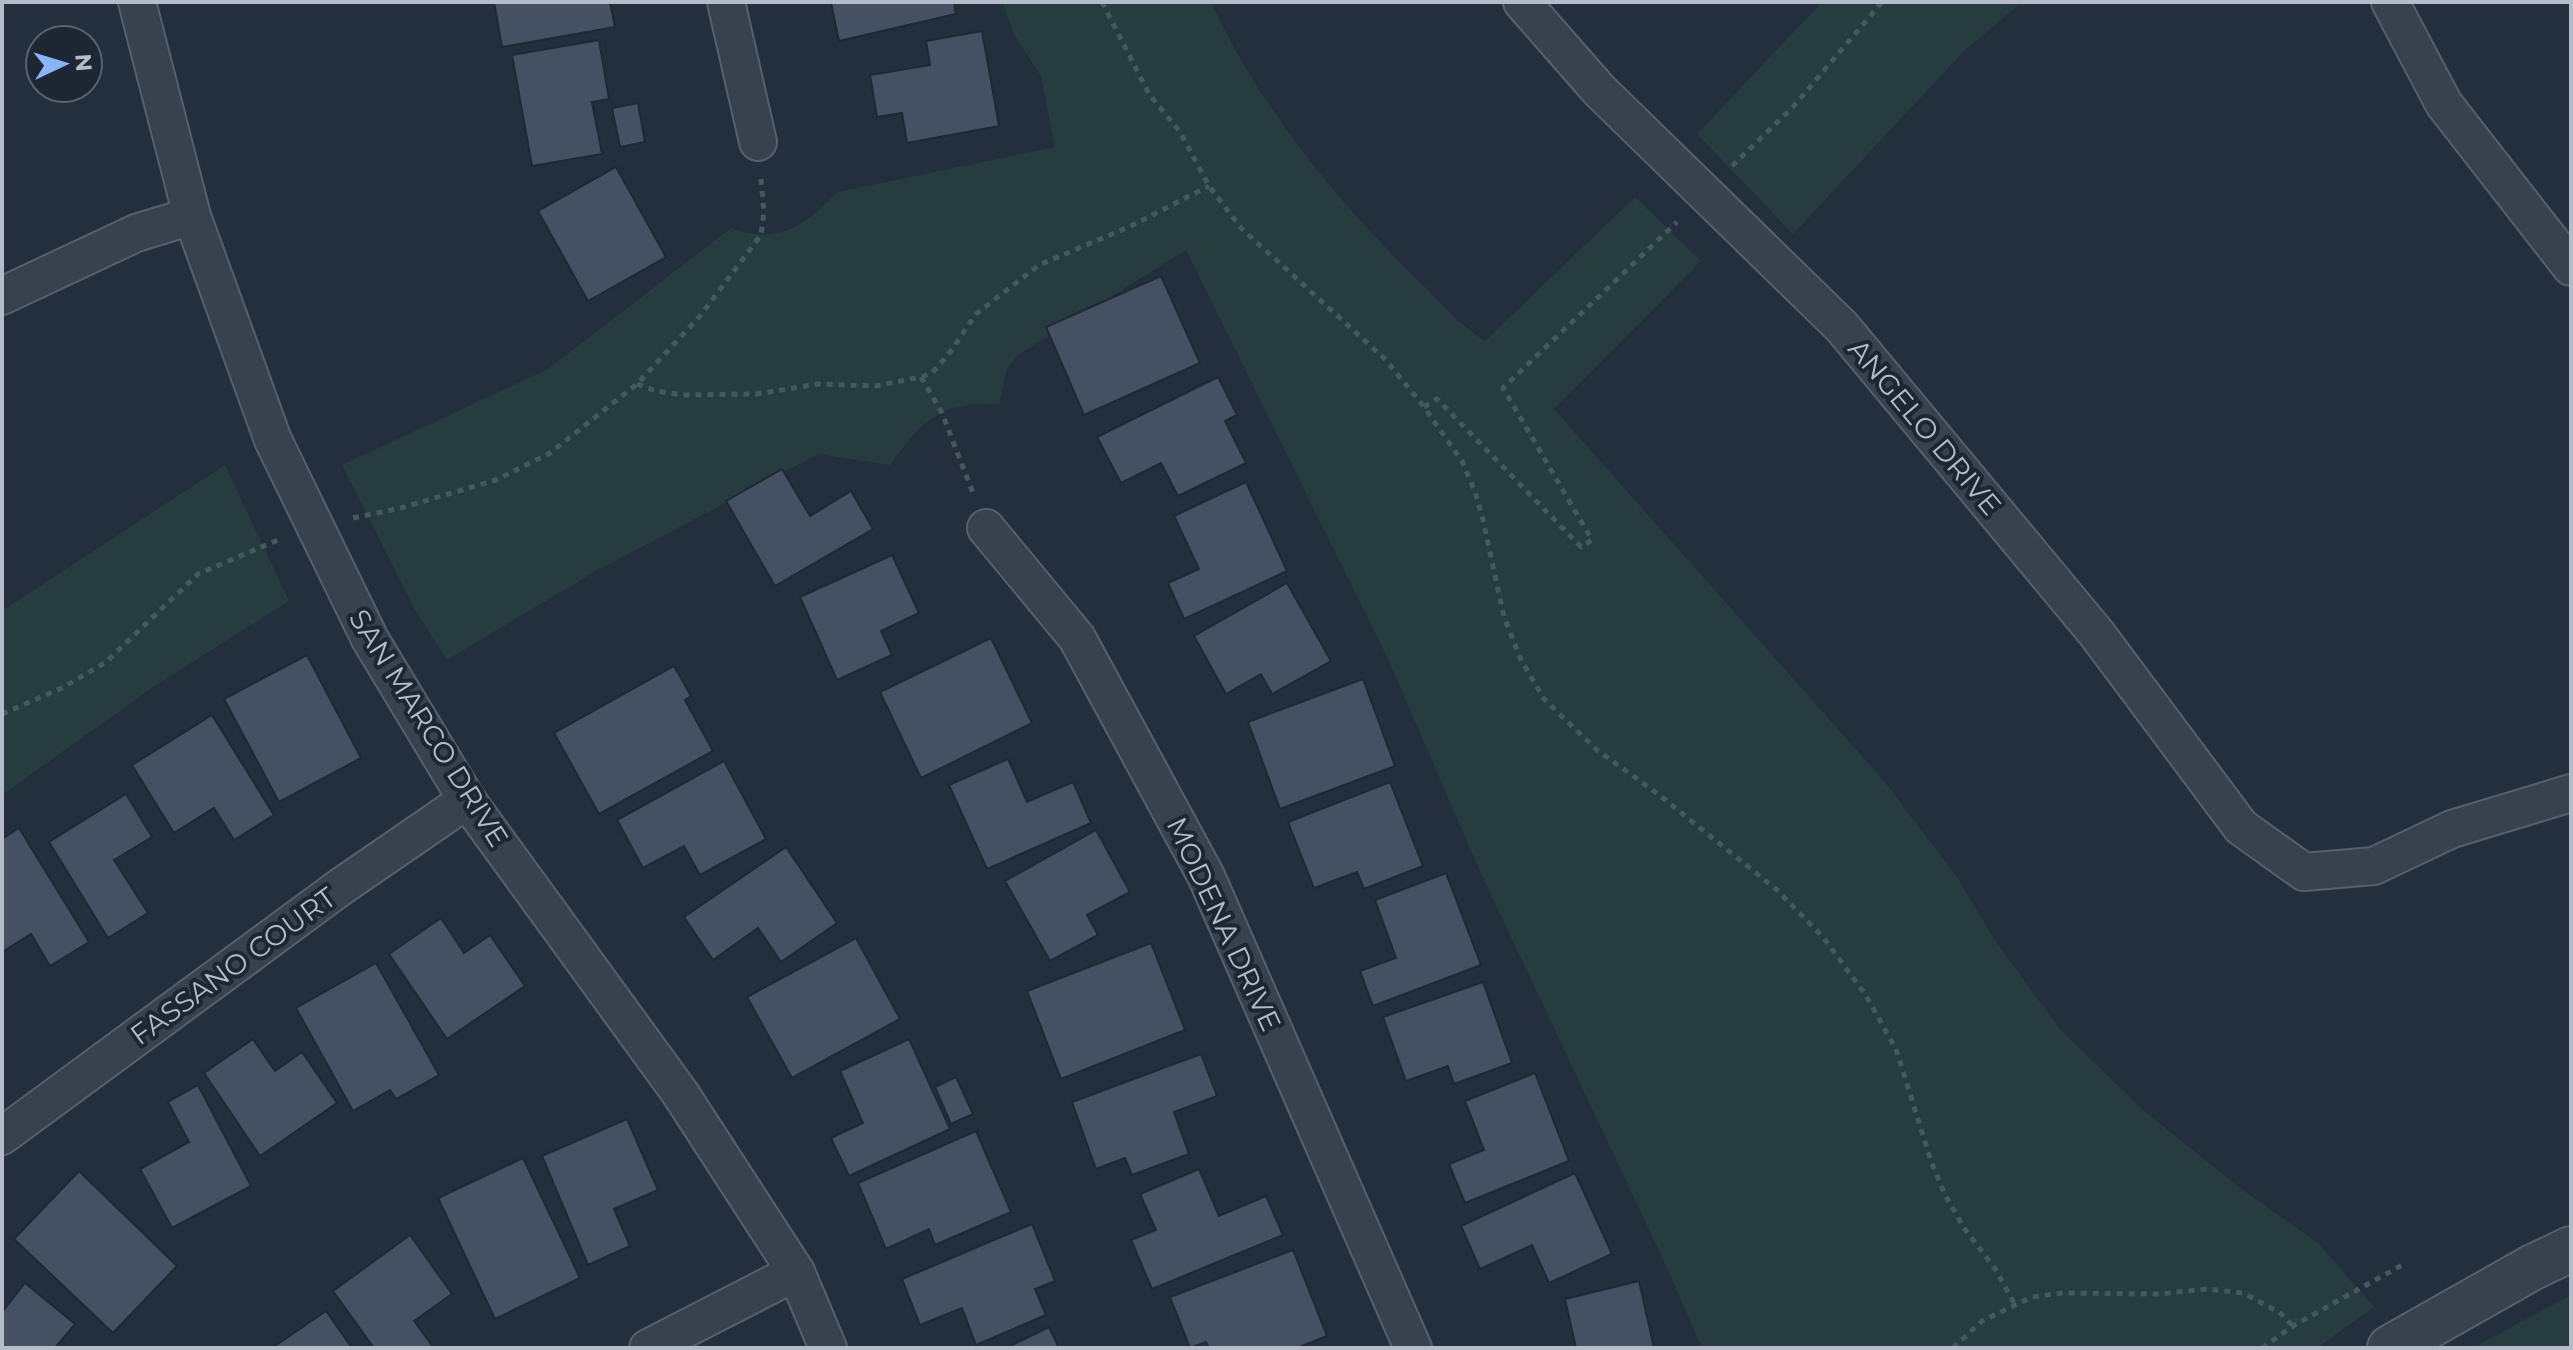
<svg xmlns="http://www.w3.org/2000/svg" width="2573" height="1350" viewBox="0 0 2573 1350" font-family="Montserrat,sans-serif">
	<rect width="100%" height="100%" fill="#242f3e"/>
	<g fill="#263c3f">
		<path d="M1003,2h208c49,106 127,201 211,282 20,20 39,42 63,57l150,-144 66,64 -147,148 330,372 73,96 39,65 64,87 83,81 97,78 78,55 56,64 -57,41h-615l-40,-91 -184,-390 -89,-206 -203,-411 -168,105 -11,14 -8,35c-60,-2 -76,16 -109,61l-72,-11 -222,117 -149,89 -33,-52 -72,-143 206,-96 183,-141c48,18 74,-3 107,-36l217,-45 -14,-71 -28,-43z"/>
		<polygon points="1822,2 2022,2 1965,50 1793,234 1697,134"/>
		<polygon points="225,465 289,601 153,687 2,795 2,611"/>
		<polygon points="2571,1295 2571,1348 2472,1348"/>
	</g>
	<g fill="#455162" stroke="#1f2835" stroke-width="2">
		<polygon points="494,2 610,2 615,27 502,47"/>
		<polygon points="954,2 956,14 839,41 831,3"/>
		<polygon points="982,31 999,126 907,143 902,113 877,117 870,75 930,65 926,41"/>
		<polygon points="599,40 609,99 592,102 602,154 532,166 512,55"/>
		<polygon points="638,103 645,142 620,147 612,108"/>
		<polygon points="616,167 666,257 588,301 538,211"/>
		<polygon points="1161,276 1200,363 1084,415 1046,327"/>
		<polygon points="1218,377 1237,415 1225,421 1246,463 1178,496 1161,463 1121,483 1097,437"/>
		<polygon points="782,469 810,516 851,491 873,529 775,586 726,501"/>
		<polygon points="1246,482 1287,571 1184,619 1168,583 1199,569 1174,516"/>
		<polygon points="892,555 919,613 881,631 892,655 837,680 800,597"/>
		<polygon points="1287,583 1331,661 1272,694 1261,674 1226,694 1194,636"/>
		<polygon points="991,638 1032,723 921,778 880,692"/>
		<polygon points="307,655 361,758 279,802 224,699"/>
		<polygon points="674,666 691,696 685,700 713,751 599,814 554,733"/>
		<polygon points="1363,679 1395,766 1280,809 1248,722"/>
		<polygon points="212,715 274,815 234,840 214,808 174,833 132,765"/>
		<polygon points="1008,759 1027,802 1073,782 1091,823 987,869 949,785"/>
		<polygon points="724,761 766,839 700,875 684,846 643,868 617,820"/>
		<polygon points="1390,782 1423,866 1364,889 1357,872 1314,888 1288,822"/>
		<polygon points="126,794 152,837 114,860 148,913 108,938 49,842"/>
		<polygon points="19,828 89,942 50,966 31,934 2,952 2,839"/>
		<polygon points="1096,830 1130,892 1087,915 1098,935 1050,961 1005,881"/>
		<polygon points="786,847 837,923 781,962 758,928 713,960 684,917"/>
		<polygon points="1446,873 1481,965 1373,1006 1360,971 1396,958 1375,900"/>
		<polygon points="441,918 464,953 490,935 525,986 447,1039 389,954"/>
		<polygon points="856,938 900,1019 792,1078 747,997"/>
		<polygon points="1151,943 1185,1030 1061,1079 1027,991"/>
		<polygon points="376,963 439,1075 396,1099 390,1090 353,1111 296,1008"/>
		<polygon points="1483,982 1512,1063 1454,1084 1448,1066 1406,1081 1383,1017"/>
		<polygon points="253,1039 275,1071 302,1052 337,1103 260,1156 204,1073"/>
		<polygon points="909,1039 950,1129 849,1176 831,1138 863,1123 840,1071"/>
		<polygon points="1201,1054 1217,1096 1174,1112 1189,1154 1132,1175 1125,1158 1096,1169 1072,1102"/>
		<polygon points="1535,1073 1569,1161 1465,1203 1449,1164 1484,1150 1465,1101"/>
		<polygon points="956,1077 973,1114 951,1124 935,1087"/>
		<polygon points="198,1085 251,1186 172,1228 140,1169 189,1142 168,1102"/>
		<polygon points="627,1119 658,1190 614,1209 630,1246 588,1265 542,1156"/>
		<polygon points="976,1131 1011,1212 935,1245 929,1229 886,1249 858,1183"/>
		<polygon points="523,1158 580,1278 495,1319 438,1198"/>
		<polygon points="1199,1169 1219,1216 1266,1196 1283,1235 1152,1289 1131,1240 1156,1230 1140,1194"/>
		<polygon points="79,1171 177,1266 113,1333 14,1239"/>
		<polygon points="1575,1173 1612,1254 1549,1283 1532,1245 1480,1269 1461,1226"/>
		<polygon points="1032,1224 1055,1281 1035,1289 1046,1315 976,1345 962,1308 920,1325 902,1279"/>
		<polygon points="410,1235 452,1294 414,1321 434,1348 374,1348 333,1291"/>
		<polygon points="1293,1250 1327,1336 1297,1348 1209,1348 1206,1342 1190,1348 1170,1297"/>
		<polygon points="1639,1281 1654,1348 1576,1348 1565,1299"/>
		<polygon points="25,1283 75,1324 55,1348 2,1348 2,1312"/>
		<polygon points="326,1311 352,1348 272,1348"/>
		<polygon points="1049,1327 1059,1348 1006,1348"/>
	</g>
	<g fill="none" stroke-linecap="round" stroke-linejoin="round">
		<defs>
			<g id="minor">
				<polyline points="137,2 192,216 273,440 370,639 467,800 680,1093 796,1272 828,1348"/>
				<polyline points="726,2 758,142"/>
				<polyline points="1522,2 1599,90 1842,327 2097,634 2241,827 2304,872 2374,866 2452,829 2571,793"/>
				<polyline points="2390,2 2444,104 2571,267"/>
				<polyline points="2,296 136,233 192,216"/>
				<polyline points="986,528 1077,638 1206,876 1413,1348"/>
				<polyline points="2,1136 339,888 467,800"/>
				<polyline points="648,1348 796,1272"/>
			</g>
			<polyline id="tertiary" points="2390,1348 2533,1267 2571,1249"/>
		</defs>
		<use href="#minor" stroke="#565f6c" stroke-width="40"/>
		<use href="#tertiary" stroke="#565f6c" stroke-width="48"/>
		<g stroke="#44595c" stroke-width="5" stroke-dasharray="6 6" stroke-linecap="butt">
			<polyline points="1102,2 1149,94 1180,132 1209,186 1242,229 1385,359 1424,407 1462,461 1475,492 1483,520 1504,617 1521,660 1544,699 1597,750 1658,794 1777,890 1823,937 1865,994 1896,1049 1931,1161 1944,1193 1964,1228 1996,1270 2015,1305"/>
			<polyline points="1732,166 1793,107 1882,2"/>
			<polyline points="921,377 942,413 973,493"/>
			<polyline points="637,384 656,391 683,395 757,394 818,384 875,386 921,377 932,373 948,355 976,314 1039,265 1131,226 1209,186"/>
			<polyline points="1424,407 1437,399 1581,547 1592,540 1503,388 1677,222"/>
			<polyline points="353,518 401,508 496,480 550,453 637,384 700,316 761,235 764,212 761,179"/>
			<polyline points="2,714 62,688 106,662 198,574 278,540"/>
			<polyline points="1953,1348 1982,1321 2032,1297 2063,1293 2160,1294 2207,1289 2243,1293 2279,1312 2293,1326"/>
			<polyline points="2262,1348 2293,1326 2402,1265"/>
		</g>
		<use href="#minor" stroke="#38414e" stroke-width="36"/>
		<use href="#tertiary" stroke="#38414e" stroke-width="44"/>
	</g>
	<g text-anchor="middle" stroke-width="8" stroke-linejoin="round" paint-order="stroke">
		<g font-size="28" fill="#b4bcc9" stroke="#1d2633">
			<text transform="translate(1925 427) rotate(50)" y="10">ANGELO DRIVE</text>
			<text transform="translate(429 728) rotate(58)" y="10">SAN MARCO DRIVE</text>
			<text transform="translate(1224 924) rotate(65)" y="10">MODENA DRIVE</text>
			<text transform="translate(233 966) rotate(-36)" y="10">FASSANO COURT</text>
		</g>
	</g>
	<rect width="2573" height="1350" fill="none" stroke="#b4bcc9" stroke-width="8"/>
	<g transform="translate(64 64) rotate(86)"><circle r="38" fill="#1d2633" stroke="#59626f" stroke-width="2"/>
	<path d="M0-6L14 30L0 20L-14 30Z" fill="#8ab4f8"/>
	<text y="-12" font-size="22" font-weight="bold" text-anchor="middle" fill="#b4bcc9">N</text>
	</g>
</svg>
